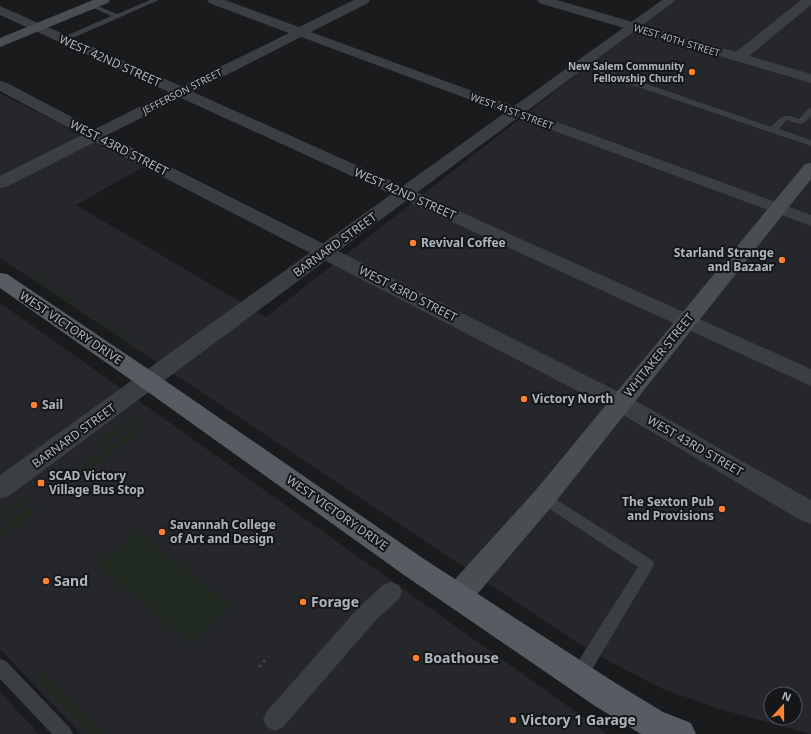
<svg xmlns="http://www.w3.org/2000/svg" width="811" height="734" viewBox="0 0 811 734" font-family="'Noto Sans',sans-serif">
	<rect width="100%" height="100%" fill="#1a1b1d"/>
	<g fill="#26272a" fill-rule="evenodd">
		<path d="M672,0h139v734l-88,-24 -60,-21 -70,-36 -593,-395v-165l143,74 -67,38 190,112zM771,694h24v24h-24z"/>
		<polygon points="0,303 159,415 607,734 81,734 0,649"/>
		<polygon points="0,692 39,734 0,734"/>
	</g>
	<g fill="#20291f">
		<polygon points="34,276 76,303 72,306 31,278"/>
		<polygon points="93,315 140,347 140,349 91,317"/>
		<polygon points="131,418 135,421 94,451 92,448 95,445"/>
		<polygon points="142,422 147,426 78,479 73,474"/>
		<polygon points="25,499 28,501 0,522 0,517"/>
		<polygon points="30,506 36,511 0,539 0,529"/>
		<polygon points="138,531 231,606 192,645 98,565"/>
		<polygon points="43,672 105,734 93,734 36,677"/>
	</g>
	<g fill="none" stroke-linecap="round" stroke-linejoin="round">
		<g stroke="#414549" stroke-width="3" stroke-dasharray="2.5 4" stroke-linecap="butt">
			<polyline points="51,488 58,494"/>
			<polyline points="259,667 268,657"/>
		</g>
		<g fill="#3b3e42" fill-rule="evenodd">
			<polygon points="150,0 159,0 66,41 60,41 59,39 111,16 89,6 89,4 93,4 117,14"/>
			<path d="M580,63h6l185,64c12,-12 12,-14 28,-8l9,-10 3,-1v8c-10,10 -10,9 -24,4l-8,9 32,11v6l-231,-79z"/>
			<polygon points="544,492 652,560 654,565 584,683 578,685 572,683 570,677 572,671 638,567 539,502 537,498 539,494"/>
			<polygon points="0,659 6,661 70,728 73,734 52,734 0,679"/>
		</g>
		<polygon fill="#3b3e42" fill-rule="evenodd" points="391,582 399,585 402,592 399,599 376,620 283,727 275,731 267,727 263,719 267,711 360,606 383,585"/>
		<g fill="#3b3e42" fill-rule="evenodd">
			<polygon points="207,0 225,0 299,27 354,0 370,0 368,3 311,32 811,215 811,226 301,37 193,92 811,369 811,386 181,98 107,135 629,397 811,500 811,524 802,521 613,409 95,142 6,187 0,188 0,176 82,135 0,91 0,81 5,82 95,129 169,92 0,15 0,6 181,86 289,33 209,3"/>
			<polygon points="537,0 557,0 736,52 801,0 811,0 811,5 749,56 811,74 811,83 539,3"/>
		</g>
		<polygon fill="#3b3e42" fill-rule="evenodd" points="662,0 676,0 9,496 0,499 0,475"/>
		<g fill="#494e52" fill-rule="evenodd">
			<polygon points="93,0 110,0 108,3 0,47 0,38"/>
			<polygon points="811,163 811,179 553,505 468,605 458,609 448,605 444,596 448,587 535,491 805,164"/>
		</g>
		<polygon fill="#565c61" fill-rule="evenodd" points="0,273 7,274 157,375 424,559 617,684 663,712 691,723 696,734 641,734 595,706 404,575 141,387 0,288"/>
	</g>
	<g fill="#ff8130" stroke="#151618" stroke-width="1.5">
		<circle cx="692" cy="72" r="4"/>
		<circle cx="413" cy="243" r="4"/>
		<circle cx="782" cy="260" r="4"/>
		<circle cx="524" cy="399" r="4"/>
		<circle cx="34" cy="405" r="4"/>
		<rect x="37" y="479" width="8" height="8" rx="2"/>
		<circle cx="722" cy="509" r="4"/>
		<circle cx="162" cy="532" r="4"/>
		<circle cx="46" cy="581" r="4"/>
		<circle cx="303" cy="602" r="4"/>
		<circle cx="416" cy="658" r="4"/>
		<circle cx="513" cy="720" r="4"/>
	</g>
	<g text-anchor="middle" stroke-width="4" stroke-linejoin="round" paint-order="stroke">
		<g font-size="10" fill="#acb6bd" stroke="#151618">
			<text transform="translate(677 40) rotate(17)" y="4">WEST 40TH STREET</text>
			<text transform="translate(182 91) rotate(-27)" y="4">JEFFERSON STREET</text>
			<text transform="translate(512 111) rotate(20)" y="4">WEST 41ST STREET</text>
		</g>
		<g font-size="10" font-weight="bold" fill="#acb6bd" stroke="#151618" text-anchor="end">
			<text x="684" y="70">New Salem Community<tspan x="684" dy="12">Fellowship Church</tspan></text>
		</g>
		<g font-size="12" fill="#acb6bd" stroke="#151618">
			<text transform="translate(110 61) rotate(24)" y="4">WEST 42ND STREET</text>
			<text transform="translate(119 148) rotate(27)" y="4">WEST 43RD STREET</text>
			<text transform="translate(405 194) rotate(24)" y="4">WEST 42ND STREET</text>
			<text transform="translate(335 245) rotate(-36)" y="4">BARNARD STREET</text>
			<text transform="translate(408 294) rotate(27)" y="4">WEST 43RD STREET</text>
			<text transform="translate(71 328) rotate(34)" y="4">WEST VICTORY DRIVE</text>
			<text transform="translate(659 355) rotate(-51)" y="4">WHITAKER STREET</text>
			<text transform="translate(74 436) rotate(-36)" y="4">BARNARD STREET</text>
			<text transform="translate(695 446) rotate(30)" y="4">WEST 43RD STREET</text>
			<text transform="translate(337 513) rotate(35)" y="4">WEST VICTORY DRIVE</text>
		</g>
		<g font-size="12" font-weight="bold" fill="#acb6bd" stroke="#151618" text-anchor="start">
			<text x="421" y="247">Revival Coffee</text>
			<text x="774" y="257" text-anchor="end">Starland Strange<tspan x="774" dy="14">and Bazaar</tspan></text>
			<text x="532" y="403">Victory North</text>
			<text x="42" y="409">Sail</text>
			<text x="49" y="480">SCAD Victory<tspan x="49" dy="14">Village Bus Stop</tspan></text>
			<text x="714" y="506" text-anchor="end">The Sexton Pub<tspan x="714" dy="14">and Provisions</tspan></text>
			<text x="170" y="529">Savannah College<tspan x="170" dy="14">of Art and Design</tspan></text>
		</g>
		<g font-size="14" font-weight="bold" fill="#acb6bd" stroke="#151618" text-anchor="start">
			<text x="54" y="586">Sand</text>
			<text x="311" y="607">Forage</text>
			<text x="424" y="663">Boathouse</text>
			<text x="521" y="725">Victory 1 Garage</text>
		</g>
	</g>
	<g transform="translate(783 706) rotate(21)"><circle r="19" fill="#151618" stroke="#51565a"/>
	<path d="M0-3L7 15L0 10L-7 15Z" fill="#ff8130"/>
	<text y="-6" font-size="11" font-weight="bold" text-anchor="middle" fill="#acb6bd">N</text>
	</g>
</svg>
